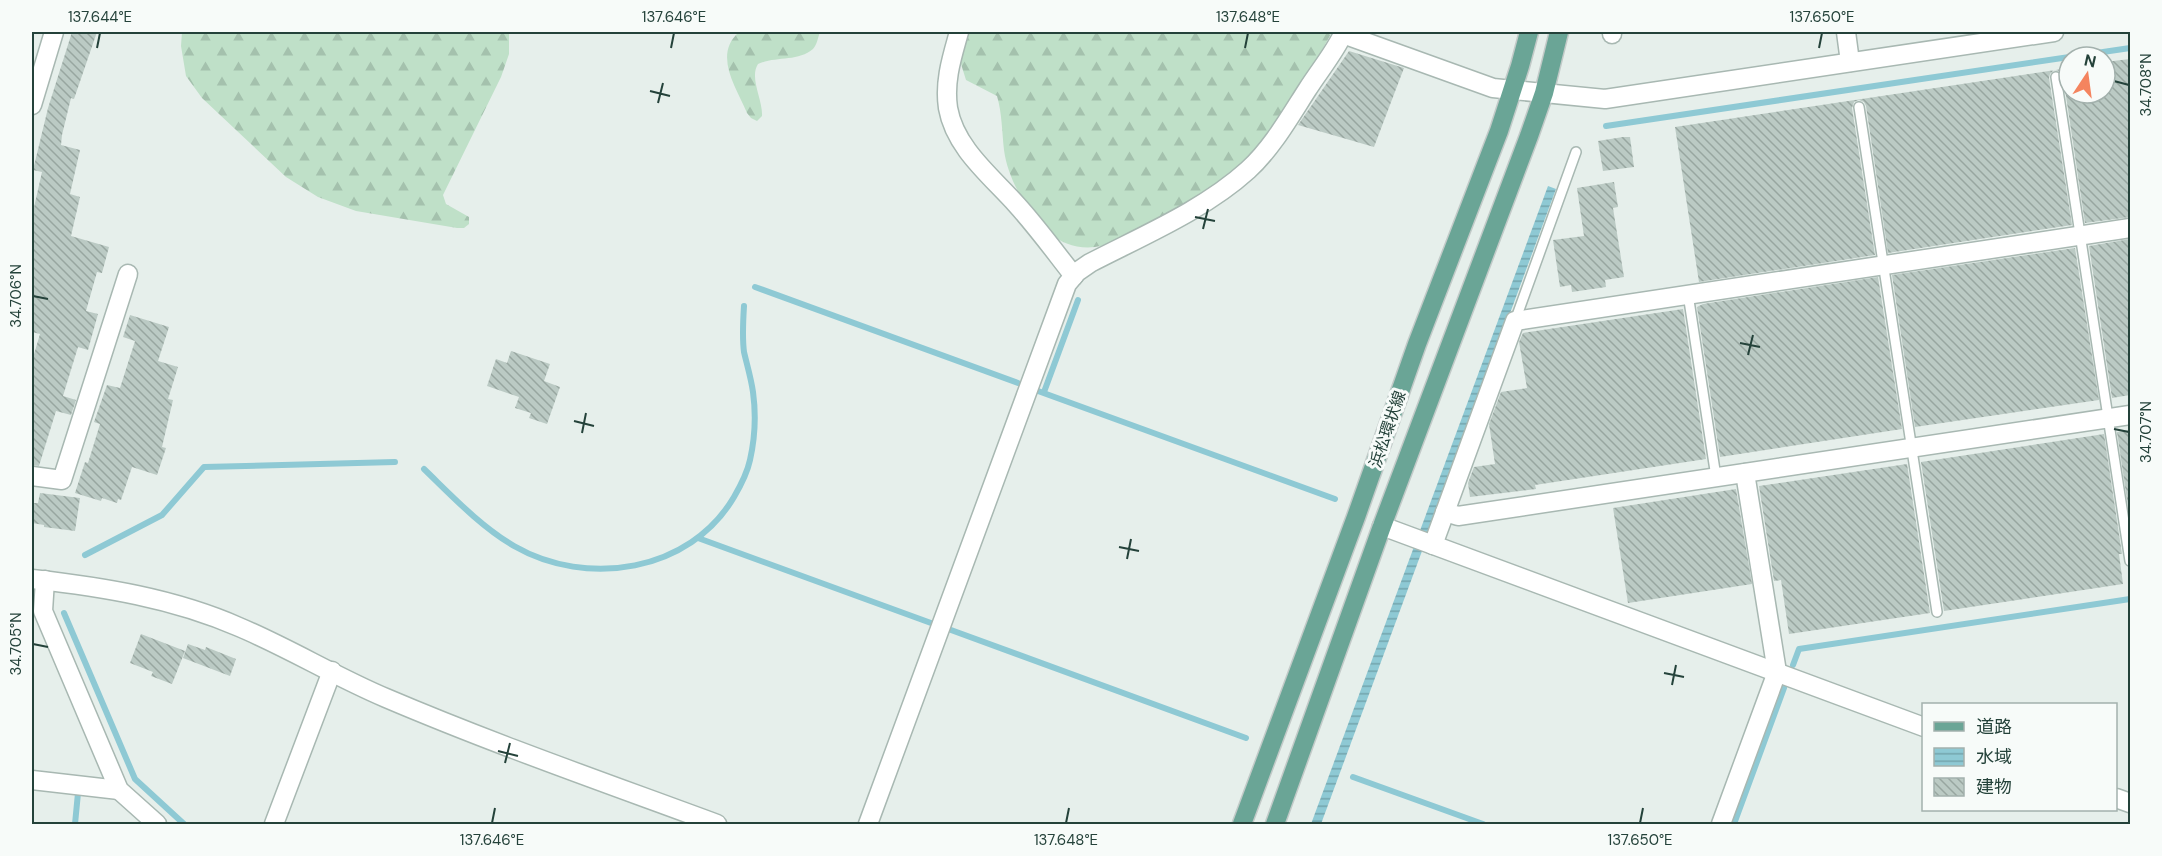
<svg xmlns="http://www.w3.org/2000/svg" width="2162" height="856" viewBox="0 0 2162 856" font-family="'DM Sans','Noto Sans JP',sans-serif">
	<defs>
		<pattern id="forest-firs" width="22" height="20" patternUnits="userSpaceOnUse" patternTransform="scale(1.5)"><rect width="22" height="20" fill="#bfe0c8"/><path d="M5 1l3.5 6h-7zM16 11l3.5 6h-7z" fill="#a4c1ad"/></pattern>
		<pattern id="water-rules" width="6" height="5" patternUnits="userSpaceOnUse" patternTransform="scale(1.5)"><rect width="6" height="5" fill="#8ec9d4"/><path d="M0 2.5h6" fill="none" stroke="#74a5ad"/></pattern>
		<pattern id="building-back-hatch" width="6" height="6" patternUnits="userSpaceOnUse" patternTransform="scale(1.5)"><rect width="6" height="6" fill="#bbcac4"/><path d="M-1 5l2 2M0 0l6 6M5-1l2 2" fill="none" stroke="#98a6a0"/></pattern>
	</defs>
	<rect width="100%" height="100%" fill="#e6efeb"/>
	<g fill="url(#forest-firs)">
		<polygon points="182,32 509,32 509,54 501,77 443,195 446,204 469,217 469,224 464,228 457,228 356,211 318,197 286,177 202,98 186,76 181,46"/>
		<path d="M739,32h81c-2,5 -3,13 -7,17 -15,13 -38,7 -55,15 -9,14 5,36 4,52l-5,5 -6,-3 -4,-5c-11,-26 -34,-58 -8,-81z"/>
		<path d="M951,32h381c-11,21 -24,41 -37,62 -15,24 -31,49 -51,69 -27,26 -63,43 -96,60 -16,9 -35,22 -53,24 -17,2 -34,-3 -46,-15 -22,-21 -41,-52 -45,-82 -2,-18 -2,-37 -7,-54l-31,-16z"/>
	</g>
	<polygon fill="url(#water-rules)" points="1548,186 1556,189 1321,824 1311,824"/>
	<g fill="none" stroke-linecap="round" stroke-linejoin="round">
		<g stroke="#8ec9d4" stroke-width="6">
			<polyline points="1606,126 2130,48"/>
			<polyline points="755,287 1018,383"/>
			<polyline points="1038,391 1335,499"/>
			<polyline points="1044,392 1078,300"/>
			<path d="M424,469c28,27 56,57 90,77 73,42 176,26 220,-49 7,-12 13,-23 16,-37 5,-22 6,-46 3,-68 -2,-14 -6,-27 -9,-40 -2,-15 -1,-30 0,-46"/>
			<polyline points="698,538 931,623"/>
			<polyline points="85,555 162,515 204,467 395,462"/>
			<polyline points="64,613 135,779 184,824"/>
			<polyline points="951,630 1246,738"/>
			<polyline points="1793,665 1799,649 2130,599"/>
			<polyline points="1353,777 1483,824"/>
			<polyline points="75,824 78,793"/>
			<polyline points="1734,824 1784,688"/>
		</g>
	</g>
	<g fill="url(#building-back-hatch)">
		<polygon points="72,32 97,32 74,99 71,98 62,135 61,145 80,150 70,194 80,197 71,236 109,247 102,273 97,272 86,311 98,314 88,350 78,347 63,396 76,400 71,415 56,411 39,466 32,465 32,361 40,334 32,332 32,216 42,172 33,170 48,108"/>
		<polygon points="1349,51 1404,68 1374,147 1298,125"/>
		<polygon points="2130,59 2130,217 2085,223 2063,76 2059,71 2054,70 2050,74 2049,78 2072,225 1888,253 1866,106 1864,102 1859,100 1854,102 1852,108 1875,255 1699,282 1675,127 2069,68 2069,93 2105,93 2105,62"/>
		<polygon points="1623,137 1630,137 1634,167 1603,171 1598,141"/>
		<polygon points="1614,182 1618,207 1613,208 1624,277 1605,280 1606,287 1572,292 1571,285 1560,287 1553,240 1584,236 1577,188"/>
		<polygon points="2130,239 2130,395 2112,398 2089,246"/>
		<polygon points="2075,248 2099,400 1915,427 1892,275"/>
		<polygon points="1878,277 1902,429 1720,457 1697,307 1703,304"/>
		<polygon points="1683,309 1706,459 1535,485 1536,489 1470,497 1468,483 1474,467 1495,464 1489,424 1501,392 1527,388 1519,342 1523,333"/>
		<polygon points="130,315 169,327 158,361 178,367 168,399 173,400 162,447 166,448 157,475 132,467 121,500 118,499 117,503 102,498 101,501 75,493 85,462 88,463 100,424 94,422 107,385 120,388 135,341 123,337"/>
		<polygon points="511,351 550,364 544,381 560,387 547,424 529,418 531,413 515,408 519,397 487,386 496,359 507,363"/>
		<polygon points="2130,430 2130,520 2117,432"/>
		<polygon points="2104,434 2122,554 2119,554 2123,584 1944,611 1921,462"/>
		<polygon points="1907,464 1930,613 1789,634 1781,580 1774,581 1759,486"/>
		<polygon points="1736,489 1752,584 1628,603 1613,508"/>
		<polygon points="40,493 80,498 75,531 44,527 44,525 32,523 33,503 38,503"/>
		<polygon points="141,634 185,651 172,684 151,676 153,672 130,663"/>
		<polygon points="188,644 205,650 206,647 236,659 230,676 183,658"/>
	</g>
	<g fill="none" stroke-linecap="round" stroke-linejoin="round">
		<defs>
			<g id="service">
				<polyline points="2056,77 2130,561"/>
				<polyline points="1859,107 1937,612"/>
				<polyline points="1688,294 1716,477"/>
				<polyline points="1515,321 1576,152"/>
			</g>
			<g id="minor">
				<path d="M959,32c-7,25 -15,49 -11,76 7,40 43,68 68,96 21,23 39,48 58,72"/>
				<polyline points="1846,32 1850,62"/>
				<polyline points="1343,34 1493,88 1513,90"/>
				<polyline points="1612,34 1612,32"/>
				<polyline points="32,476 62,480 128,274"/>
				<polyline points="1445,512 1458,516 2130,415"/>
				<polyline points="1382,526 1924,727"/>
				<polyline points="1433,545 1515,321 2130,228"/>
				<polyline points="45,580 43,611 119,790 157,824"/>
				<polyline points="32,780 119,790"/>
				<polyline points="2116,798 2130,803"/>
				<polyline points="274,824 332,671"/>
				<path d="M868,824l199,-540 10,-12 13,-9c52,-27 114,-53 158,-93 24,-22 41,-52 59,-80 12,-19 28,-38 37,-58"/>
				<polyline points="1721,824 1777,672 1745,473"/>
			</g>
			<g id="tertiary">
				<polyline points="1513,90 1605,99 2054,32"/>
				<polyline points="32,105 54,32"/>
				<path d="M32,579c70,8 141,19 207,48 50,21 97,50 147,71 108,46 220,85 331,126"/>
			</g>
			<g id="primary">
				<polyline points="1242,824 1356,517 1417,344 1499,131 1520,66 1529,32"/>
				<polyline points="1275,824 1382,526 1529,136 1544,93 1559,32"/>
			</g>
		</defs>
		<use href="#service" stroke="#a8b8b2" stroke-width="12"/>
		<use href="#minor" stroke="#a8b8b2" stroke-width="21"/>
		<use href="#tertiary" stroke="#a8b8b2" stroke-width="21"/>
		<use href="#primary" stroke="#c2cac8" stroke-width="21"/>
		<use href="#service" stroke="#fff" stroke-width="9"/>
		<use href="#minor" stroke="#fff" stroke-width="18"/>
		<use href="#tertiary" stroke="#fff" stroke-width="18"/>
		<use href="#primary" stroke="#6aa596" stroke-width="18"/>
	</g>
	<path fill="none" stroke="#24423a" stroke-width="2" d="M97,48l3,-15M671,48l3,-15M1245,48l3,-15M1819,48l3,-15M2114,81l15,4M650,91l20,5M658,103l5,-20M1195,217l20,4M1203,229l5,-20M33,296l15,3M1740,343l20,4M1748,355l5,-20M574,421l20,5M2114,429l15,3M582,433l4,-20M1119,547l20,4M1127,559l4,-20M33,644l15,3M1664,673l20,4M1672,685l4,-20M498,751l20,5M505,763l5,-20M492,823l3,-15M1066,823l3,-15M1640,823l3,-15"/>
	<g text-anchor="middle" stroke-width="6" stroke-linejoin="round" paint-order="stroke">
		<g font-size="16" fill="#24423a" stroke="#f7fbf9">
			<text transform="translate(1387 429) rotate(-71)" y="6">浜松環状線</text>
		</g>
	</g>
	<rect width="2162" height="856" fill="none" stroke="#f7fbf9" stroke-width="66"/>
	<rect x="1922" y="703" width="195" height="108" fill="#f7fbf9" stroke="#a3b1ad" stroke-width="1.5"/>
	<rect x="1934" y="722" width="30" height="9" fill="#6aa596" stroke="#a3b1ad" stroke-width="1.5"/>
	<text x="1976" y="733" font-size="18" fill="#24423a">道路</text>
	<rect x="1934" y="748" width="30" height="18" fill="url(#water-rules)" stroke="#a3b1ad" stroke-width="1.5"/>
	<text x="1976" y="763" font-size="18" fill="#24423a">水域</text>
	<rect x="1934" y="778" width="30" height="18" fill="url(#building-back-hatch)" stroke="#a3b1ad" stroke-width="1.5"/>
	<text x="1976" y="793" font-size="18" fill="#24423a">建物</text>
	<g transform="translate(2087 75) rotate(13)"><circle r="28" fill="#f7fbf9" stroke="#a3b1ad" stroke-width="1.5"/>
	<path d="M0-4.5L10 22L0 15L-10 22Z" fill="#f4845f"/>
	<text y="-9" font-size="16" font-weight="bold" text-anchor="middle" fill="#24423a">N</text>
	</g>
	<rect x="33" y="33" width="2096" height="790" fill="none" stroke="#24423a" stroke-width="2"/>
	<g font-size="15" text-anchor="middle" fill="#24423a">
		<text x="100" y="22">137.644°E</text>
		<text x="674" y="22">137.646°E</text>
		<text x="1248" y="22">137.648°E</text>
		<text x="1822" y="22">137.650°E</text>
		<text transform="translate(2146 85) rotate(-90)" y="5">34.708°N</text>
		<text transform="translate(16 296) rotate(-90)" y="5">34.706°N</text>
		<text transform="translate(2146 432) rotate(-90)" y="5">34.707°N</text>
		<text transform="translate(16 644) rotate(-90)" y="5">34.705°N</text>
		<text x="492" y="845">137.646°E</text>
		<text x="1066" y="845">137.648°E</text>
		<text x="1640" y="845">137.650°E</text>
	</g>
</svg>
